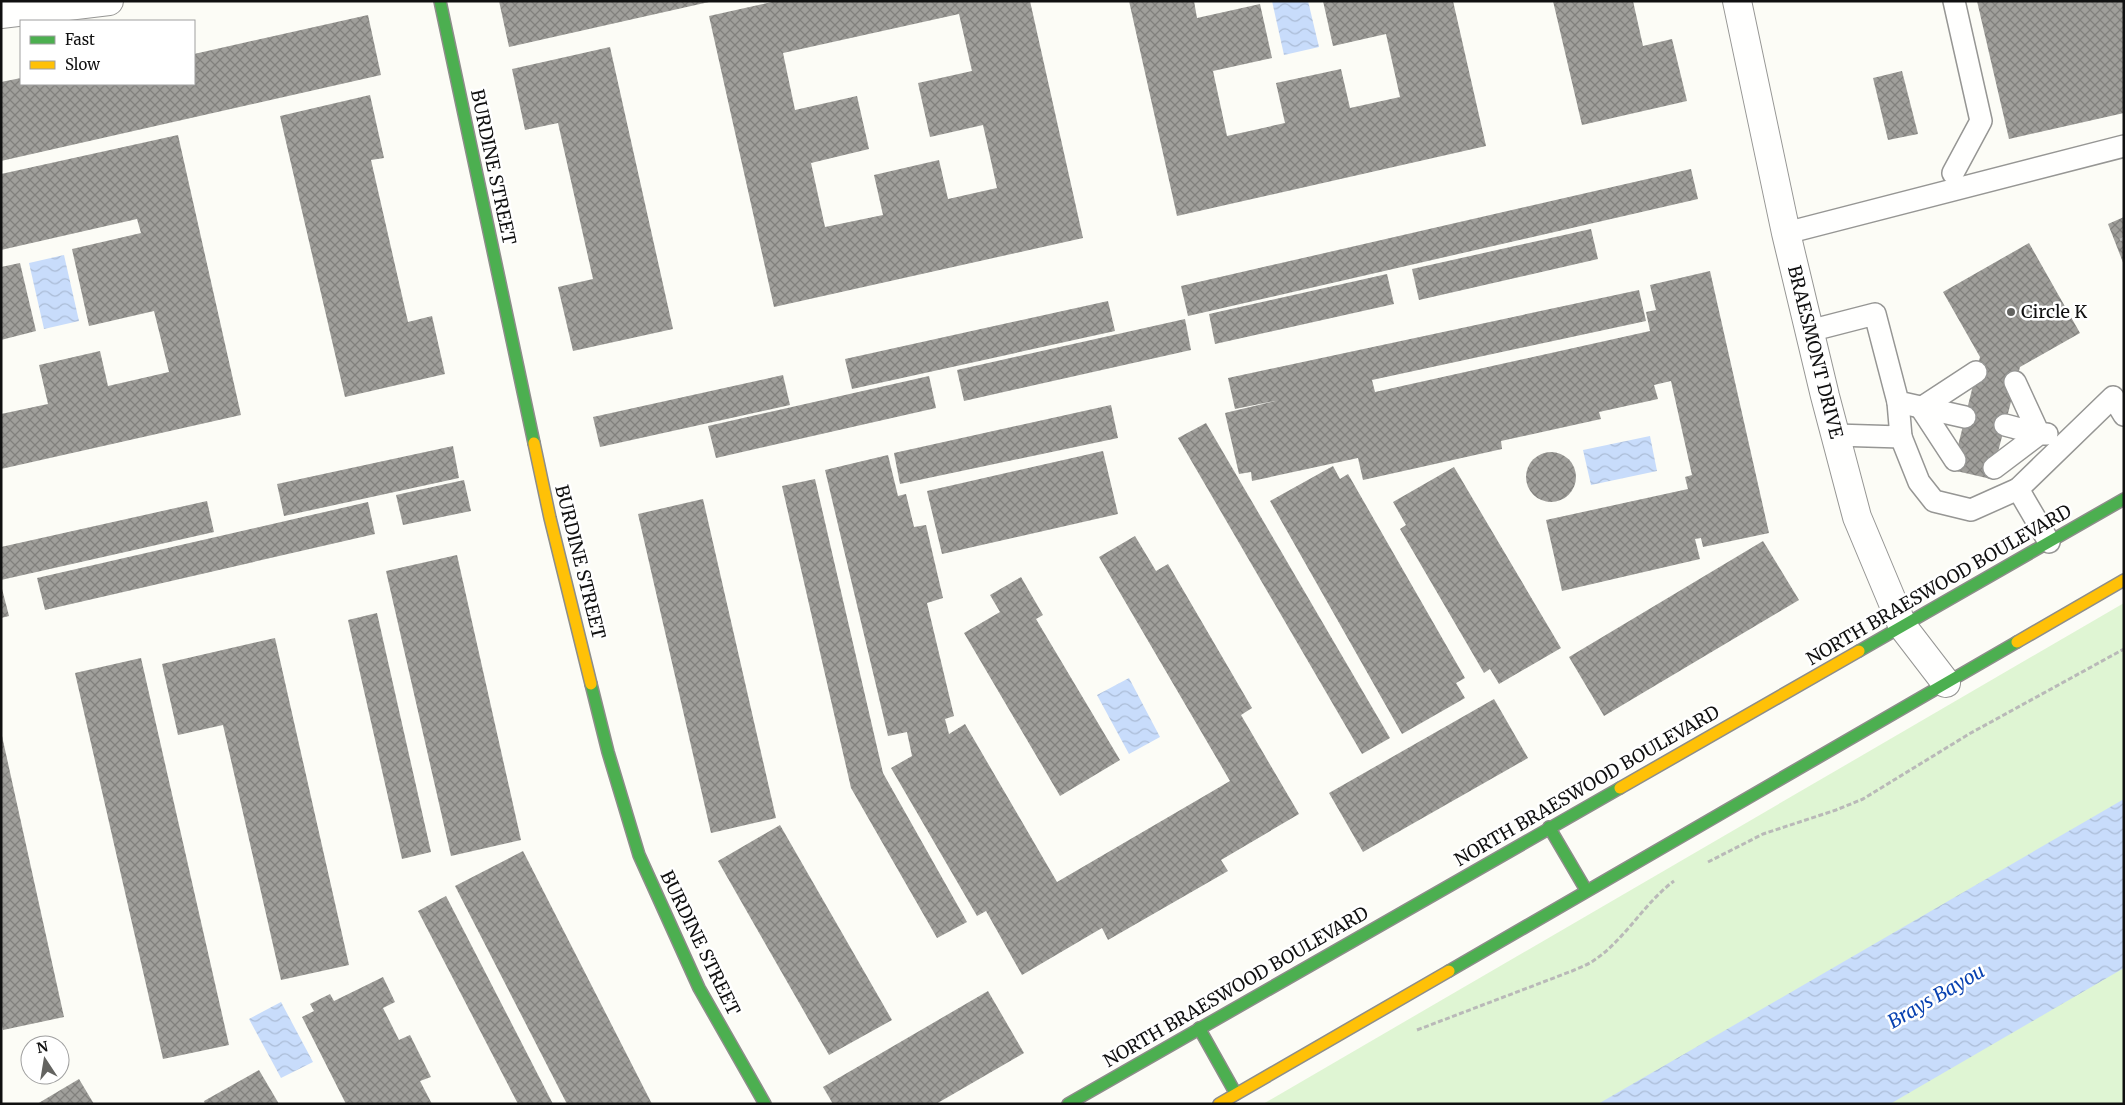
<svg xmlns="http://www.w3.org/2000/svg" width="2125" height="1105" viewBox="0 0 2125 1105" font-family="Merriweather,serif">
	<defs>
		<pattern id="water-waves" width="16" height="10" patternUnits="userSpaceOnUse" patternTransform="scale(1.25)"><rect width="16" height="10" fill="#c8dcfb"/><path d="M0 5q4-4 8 0t8 0" fill="none" stroke="#abbcd6"/></pattern>
		<pattern id="building-cross-hatch" width="8" height="8" patternUnits="userSpaceOnUse" patternTransform="scale(1.25)"><rect width="8" height="8" fill="#a09f9b"/><path d="M0 0l8 8M0 8l8-8" fill="none" stroke="#81807d"/></pattern>
	</defs>
	<rect width="100%" height="100%" fill="#fcfcf6"/>
	<polygon fill="#dff5d3" points="2124,603 2124,1104 1263,1104"/>
	<g fill="url(#water-waves)">
		<polygon points="1272,1 1308,1 1319,47 1284,55"/>
		<polygon points="64,255 79,321 44,329 29,263"/>
		<polygon points="1650,436 1657,471 1591,485 1583,450"/>
		<polygon points="1129,678 1160,737 1129,754 1097,695"/>
		<polygon points="2124,799 2124,968 1890,1104 1598,1104"/>
		<polygon points="281,1002 313,1062 281,1078 249,1019"/>
	</g>
	<g fill="url(#building-cross-hatch)" fill-rule="evenodd">
		<polygon points="499,1 709,1 709,2 509,47"/>
		<path d="M776,1h254l53,237 -309,69 -65,-291zM959,14l13,57 -54,12 12,54 53,-12 14,63 -49,11 -9,-39 -65,15 9,40 -58,12 -14,-64 58,-14 -12,-53 -62,14 -12,-57z"/>
		<polygon points="1129,1 1194,1 1197,18 1260,4 1272,58 1213,71 1227,136 1285,123 1276,83 1341,69 1350,108 1400,97 1386,34 1333,46 1323,1 1453,1 1486,146 1177,216"/>
		<polygon points="1553,1 1633,1 1643,46 1672,39 1687,101 1582,125"/>
		<polygon points="1977,1 2124,1 2124,113 2009,139"/>
		<polygon points="368,15 381,75 1,161 1,82 21,78 21,84 194,84 194,54"/>
		<polygon points="610,47 673,329 573,351 558,287 593,279 558,123 525,130 512,69"/>
		<polygon points="1902,71 1918,134 1888,140 1873,78"/>
		<polygon points="370,95 384,158 371,160 408,322 432,316 445,374 345,397 280,116"/>
		<polygon points="178,135 241,415 1,469 1,414 48,404 39,365 100,351 108,386 169,372 154,311 89,326 72,249 141,233 137,219 1,250 1,174"/>
		<polygon points="1691,169 1698,199 1188,316 1181,286"/>
		<polygon points="2124,217 2124,265 2108,224"/>
		<polygon points="1591,229 1598,259 1419,300 1412,269"/>
		<polygon points="2029,243 2080,333 2020,367 1991,479 1952,470 1980,357 1943,292"/>
		<polygon points="20,263 36,331 1,340 1,267"/>
		<polygon points="1710,271 1769,533 1703,547 1701,538 1695,539 1700,559 1562,591 1546,520 1688,489 1685,477 1692,475 1671,381 1654,385 1658,399 1599,412 1601,419 1501,441 1502,449 1363,480 1358,458 1252,481 1251,472 1239,474 1225,413 1275,401 1235,409 1228,378 1639,290 1646,321 1372,380 1375,392 1650,331 1646,312 1656,310 1650,285"/>
		<polygon points="1387,274 1394,304 1215,344 1209,314"/>
		<polygon points="1108,301 1115,331 852,389 845,359"/>
		<polygon points="1185,319 1191,350 964,401 957,370"/>
		<polygon points="783,375 790,405 600,447 593,417"/>
		<polygon points="929,376 936,408 716,458 708,426"/>
		<polygon points="1111,405 1118,438 900,484 894,453"/>
		<polygon points="1206,423 1390,738 1362,754 1178,438"/>
		<polygon points="453,446 459,478 284,516 277,484"/>
		<polygon points="1103,451 1118,514 942,554 927,491"/>
		<circle cx="1551" cy="477" r="25"/>
		<polygon points="888,455 898,496 906,494 914,527 926,525 943,598 927,603 954,716 945,719 949,734 965,724 1057,882 1230,781 1099,557 1135,536 1156,571 1168,564 1252,708 1241,715 1299,814 1221,860 1228,871 1108,940 1102,928 1022,975 986,911 977,916 891,768 912,756 907,732 888,736 825,470"/>
		<polygon points="1333,466 1340,479 1348,474 1465,678 1456,683 1465,698 1402,734 1270,501"/>
		<polygon points="1454,467 1561,648 1499,684 1490,669 1484,673 1400,529 1406,525 1393,502"/>
		<polygon points="815,479 883,773 967,922 937,938 851,788 782,486"/>
		<polygon points="464,480 471,511 403,525 396,495"/>
		<polygon points="703,499 776,818 711,833 638,514"/>
		<polygon points="207,501 214,532 1,580 1,547"/>
		<polygon points="368,502 375,534 45,610 37,578"/>
		<polygon points="1763,541 1799,600 1604,716 1569,657"/>
		<polygon points="457,555 521,840 451,856 386,571"/>
		<polygon points="1021,577 1043,615 1036,619 1120,760 1060,796 964,633 1000,612 990,595"/>
		<polygon points="1,585 9,616 1,618"/>
		<polygon points="377,613 431,852 402,859 348,620"/>
		<polygon points="275,638 349,965 281,980 223,725 178,735 162,664"/>
		<polygon points="141,658 229,1045 163,1059 75,673"/>
		<polygon points="1494,699 1528,758 1363,852 1329,793"/>
		<polygon points="2,736 64,1017 3,1030 1,1021"/>
		<polygon points="780,825 892,1020 829,1055 718,861"/>
		<polygon points="523,851 652,1104 567,1104 455,886"/>
		<polygon points="446,896 553,1104 518,1104 418,911"/>
		<polygon points="383,977 395,1002 383,1008 399,1040 410,1035 431,1077 420,1081 432,1104 346,1104 302,1017 314,1011 310,1004 330,994 334,1001"/>
		<polygon points="988,991 1024,1053 936,1104 833,1104 823,1087"/>
		<polygon points="259,1070 279,1104 205,1104 204,1101"/>
		<polygon points="79,1079 94,1104 37,1104"/>
	</g>
	<g fill="none" stroke-linecap="round" stroke-linejoin="round">
		<defs>
			<g id="lane">
				<polyline points="1953,173 1981,121 1954,1"/>
				<polyline points="1786,233 2124,146"/>
				<polyline points="1809,331 1875,314 1898,402 1965,417"/>
				<polyline points="1921,408 1976,372"/>
				<polyline points="1921,408 1955,460"/>
				<polyline points="2005,425 2039,434 2015,382"/>
				<polyline points="1835,435 1901,437 1898,402"/>
				<polyline points="1901,437 1919,482 1934,501 1971,510 2018,489"/>
				<polyline points="1994,468 2039,434 2047,434"/>
				<polyline points="2049,542 2018,489 2113,397 2124,415"/>
			</g>
			<g id="street">
				<polyline points="1737,1 1786,233 1825,396 1857,517 1903,627 1946,683"/>
				<polyline points="1,14 109,1"/>
			</g>
			<g id="fast">
				<polyline points="440,1 534,443"/>
				<polyline points="1859,651 2124,499"/>
				<polyline points="591,684 608,752 639,855 699,988 765,1104"/>
				<polyline points="1549,827 1586,890"/>
				<polyline points="1449,971 2017,642"/>
				<polyline points="1199,1028 1236,1094"/>
				<polyline points="1068,1104 1620,788"/>
			</g>
			<g id="slow">
				<polyline points="534,443 550,518 591,684"/>
				<polyline points="2017,642 2124,580"/>
				<polyline points="1620,788 1859,651"/>
				<polyline points="1219,1104 1449,971"/>
			</g>
		</defs>
		<use href="#lane" stroke="#969694" stroke-width="24"/>
		<use href="#street" stroke="#969694" stroke-width="30"/>
		<use href="#fast" stroke="#8d8d8a" stroke-width="14"/>
		<use href="#slow" stroke="#8d8d8a" stroke-width="14"/>
		<g stroke="#b9b9b8" stroke-width="3" stroke-dasharray="5 2.5" stroke-linecap="butt">
			<polyline points="2120,240 2124,238"/>
			<polyline points="1708,862 1763,834 1836,810 1863,799 1969,734 2124,649"/>
			<path d="M1417,1030l155,-59c7,-3 15,-6 21,-10 32,-21 51,-58 81,-80"/>
		</g>
		<use href="#lane" stroke="#fffffe" stroke-width="21"/>
		<use href="#street" stroke="#fffffe" stroke-width="28"/>
		<use href="#fast" stroke="#4caf50" stroke-width="11"/>
		<use href="#slow" stroke="#ffc107" stroke-width="11"/>
	</g>
	<circle fill="#636360" stroke="#fff" stroke-width="2" cx="2011" cy="312" r="5"/>
	<g text-anchor="middle" stroke-width="5" stroke-linejoin="round" paint-order="stroke">
		<g font-size="18" fill="#101010" stroke="#fff">
			<text transform="translate(493 167) rotate(78)" y="6">BURDINE STREET</text>
			<text transform="translate(1815 352) rotate(76)" y="6">BRAESMONT DRIVE</text>
			<text transform="translate(580 562) rotate(76)" y="6">BURDINE STREET</text>
			<text transform="translate(1939 585) rotate(-30)" y="6">NORTH BRAESWOOD BOULEVARD</text>
			<text transform="translate(1587 786) rotate(-30)" y="6">NORTH BRAESWOOD BOULEVARD</text>
			<text transform="translate(700 943) rotate(64)" y="6">BURDINE STREET</text>
			<text transform="translate(1236 987) rotate(-30)" y="6">NORTH BRAESWOOD BOULEVARD</text>
		</g>
		<g font-size="18" fill="#101010" stroke="#fff" text-anchor="start">
			<text x="2021" y="318">Circle K</text>
		</g>
		<g font-size="19" font-style="italic" fill="#0942b1" stroke="#fff">
			<text transform="translate(1936 996) rotate(-30)" y="7">Brays Bayou</text>
		</g>
	</g>
	<rect width="2125" height="1105" fill="none" stroke="#101010" stroke-width="5"/>
	<rect x="20" y="20" width="175" height="65" fill="#ffffff" stroke="#9f9f9f"/>
	<rect x="30" y="36" width="25" height="8" fill="#4caf50" stroke="#9f9f9f"/>
	<text x="65" y="45" font-size="15" fill="#101010">Fast</text>
	<rect x="30" y="61" width="25" height="8" fill="#ffc107" stroke="#9f9f9f"/>
	<text x="65" y="70" font-size="15" fill="#101010">Slow</text>
	<g transform="translate(45 1060) rotate(348)"><circle r="24" fill="#ffffff" stroke="#9f9f9f"/>
	<path d="M0-4L9 19L0 12L-9 19Z" fill="#636360"/>
	<text y="-8" font-size="14" font-weight="bold" text-anchor="middle" fill="#101010">N</text>
	</g>
</svg>
